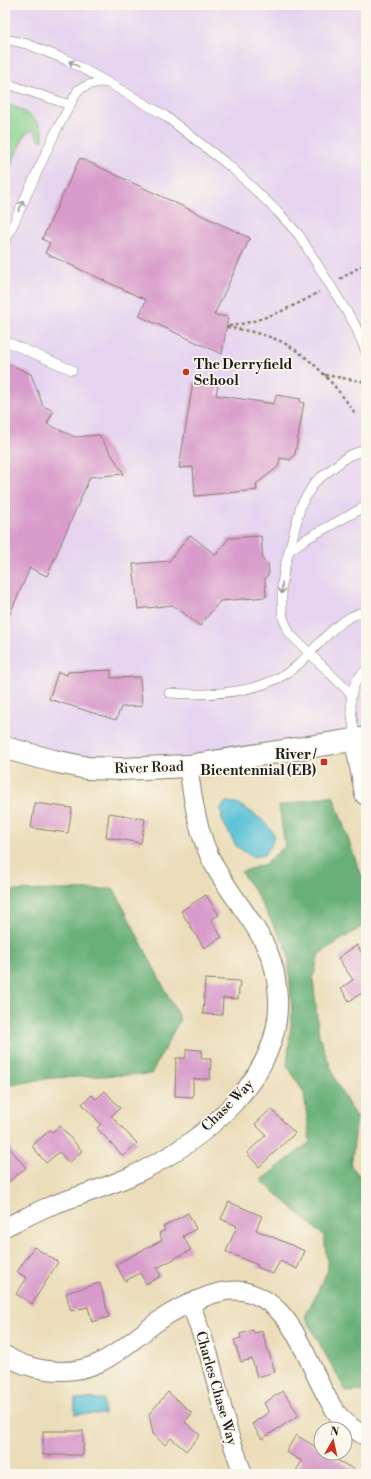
<svg xmlns="http://www.w3.org/2000/svg" width="371" height="1479" viewBox="0 0 371 1479" font-family="'Libre Bodoni',serif">
	<rect width="100%" height="100%" fill="#fbf7ec"/>
	<filter id="ink" filterUnits="userSpaceOnUse"><feTurbulence type="fractalNoise" baseFrequency=".025" numOctaves="2"/><feDisplacementMap in="SourceGraphic" scale="8" xChannelSelector="R" yChannelSelector="G"/><feConvolveMatrix kernelMatrix="1 2 1 2 8 2 1 2 1" color-interpolation-filters="sRGB"/></filter>
	<filter id="wash" filterUnits="userSpaceOnUse"><feTurbulence type="fractalNoise" baseFrequency=".012" numOctaves="4" result="noise"/><feDisplacementMap in="SourceGraphic" scale="16" xChannelSelector="R" yChannelSelector="G"/><feGaussianBlur stdDeviation="0.9" result="paint"/><feColorMatrix in="noise" values="0 0 0 0 0 0 0 0 0 0 0 0 0 0 0 0 0 1.4 0 .05"/><feComposite in="paint" operator="in"/></filter>
	<g filter="url(#wash)">
		<rect width="100%" height="100%" fill="#ebddb9"/>
		<polygon fill="#e5d3f0" points="5,5 366,5 366,738 122,769 5,748"/>
		<path fill="#81cd8b" stroke="#4e7454" d="M5,104c15,3 41,18 38,36l-3,1 -7,-11 -8,4 -20,44z"/>
		<g fill="#68b077" stroke="#42664a">
			<polygon points="333,795 357,864 366,885 366,924 319,954 313,978 319,1036 337,1084 357,1119 351,1166 366,1183 366,1391 346,1392 305,1317 328,1270 324,1236 261,1180 310,1142 304,1093 287,1065 292,1014 288,951 255,892 241,872 265,864 285,846 279,806"/>
			<polygon points="114,889 180,1019 151,1074 51,1078 5,1086 5,891"/>
		</g>
		<g fill="#59c1d5" stroke="#3a6e78">
			<polygon points="226,802 236,803 251,812 265,822 272,831 274,836 271,846 264,855 252,857 236,846 222,820 221,807"/>
			<rect x="75" y="1399" width="29" height="15"/>
		</g>
		<g id="blocks">
			<g fill="#d89bcb">
				<polygon points="80,158 250,238 214,315 228,317 222,354 139,316 146,300 45,253 50,243 42,239"/>
				<polygon points="5,362 31,374 43,406 53,411 47,424 75,437 99,435 124,474 90,477 47,576 30,568 5,625"/>
				<polygon points="193,382 218,385 216,395 274,404 276,395 301,399 300,402 304,403 295,454 290,460 280,458 278,467 256,484 257,490 195,496 193,467 179,468"/>
				<polygon points="190,535 216,555 229,538 261,536 263,560 268,564 269,573 265,579 266,597 220,601 200,626 173,605 138,609 133,564 169,561"/>
				<polygon points="111,670 111,678 140,677 142,706 121,707 116,720 49,699 58,672 67,675 68,672"/>
				<polygon points="35,803 72,808 68,833 31,828"/>
				<polygon points="109,813 145,819 141,843 106,837"/>
				<polygon points="206,895 219,915 211,920 222,937 204,948 181,911"/>
				<polygon points="357,945 366,959 366,999 362,993 349,1001 341,988 353,980 338,958"/>
				<polygon points="205,979 240,981 238,999 223,998 222,1015 203,1014"/>
				<polygon points="186,1049 202,1050 201,1059 211,1059 210,1079 193,1079 193,1097 175,1096 176,1058 186,1058"/>
				<polygon points="105,1091 120,1108 111,1116 137,1143 123,1156 97,1128 101,1124 82,1104 92,1095 96,1099"/>
				<polygon points="271,1109 295,1133 259,1167 247,1153 266,1135 255,1124"/>
				<polygon points="60,1126 82,1151 69,1163 59,1152 46,1163 32,1146 50,1130 52,1132"/>
				<polygon points="5,1142 26,1168 5,1185"/>
				<polygon points="229,1202 262,1216 256,1230 305,1251 297,1269 280,1261 273,1274 257,1267 258,1265 226,1252 237,1226 221,1219"/>
				<polygon points="188,1213 196,1229 183,1236 191,1250 157,1268 161,1276 146,1284 140,1273 125,1281 116,1264 162,1240 159,1233 165,1230 163,1227"/>
				<polygon points="34,1247 58,1262 32,1304 16,1294 27,1278 17,1272"/>
				<polygon points="100,1283 109,1317 92,1322 88,1307 71,1311 66,1293"/>
				<polygon points="253,1330 254,1333 262,1331 275,1372 257,1377 252,1359 241,1362 234,1340 241,1338 240,1334"/>
				<polygon points="283,1391 299,1415 262,1439 252,1424 269,1412 264,1403"/>
				<polygon points="168,1392 192,1413 185,1422 200,1435 186,1451 171,1438 165,1445 153,1434 149,1414"/>
				<rect x="43" y="1431" width="40" height="24"/>
				<polygon points="296,1435 321,1450 321,1453 327,1453 328,1454 327,1455 363,1474 294,1474 302,1461 286,1452"/>
			</g>
		</g>
	</g>
	<g filter="url(#ink)">
		<use href="#blocks" fill-opacity="0" stroke="#847c6a" stroke-width="1"/>
		<g fill="none" stroke-linecap="round" stroke-linejoin="round">
			<defs>
				<g id="service">
					<polyline points="5,39 27,44 69,61 112,85 164,115 232,168 277,211 299,235 355,325 366,352"/>
					<polyline points="5,83 70,105"/>
					<polyline points="5,242 55,133 78,90 88,85 100,82 107,83"/>
					<polyline points="5,341 72,370"/>
					<polyline points="290,550 304,540 366,506"/>
					<path d="M169,693c42,3 98,1 131,-30 20,-19 37,-45 66,-52"/>
					<polyline points="351,694 290,634 283,618 282,608 282,585 284,570 301,505 315,482 348,456 366,449"/>
					<path d="M356,740c-4,-25 -13,-51 10,-70"/>
				</g>
				<g id="minor">
					<path d="M5,1227c13,-6 27,-13 40,-19 28,-11 57,-19 84,-31 72,-33 160,-102 148,-190 -1,-10 -3,-21 -7,-31 -13,-32 -38,-59 -55,-89 -17,-30 -22,-67 -27,-101"/>
					<polyline points="190,1302 209,1355 229,1434 243,1474"/>
					<path d="M5,1355c13,9 26,13 42,15 50,7 73,-21 110,-48 14,-10 31,-19 48,-25 12,-5 24,-8 38,-6 51,11 62,69 85,108 2,4 5,9 8,13 7,9 20,19 30,25"/>
				</g>
				<g id="tertiary">
					<polyline points="356,740 366,794"/>
					<polyline points="5,748 54,761 87,768 122,769 188,766 366,738"/>
				</g>
			</defs>
			<use href="#service" stroke="#847c6a" stroke-width="10"/>
			<use href="#minor" stroke="#847c6a" stroke-width="20"/>
			<use href="#tertiary" stroke="#847c6a" stroke-width="24"/>
			<g stroke="#847c6a" stroke-width="2.5" stroke-dasharray="3 3" stroke-linecap="butt">
				<polyline points="340,279 366,263"/>
				<path d="M229,326c31,-4 63,-18 90,-34"/>
				<path d="M227,327c18,3 38,7 55,15 30,15 56,46 74,73"/>
				<polyline points="325,375 366,382"/>
			</g>
			<use href="#service" stroke="#fff" stroke-width="9"/>
			<use href="#minor" stroke="#fff" stroke-width="18"/>
			<use href="#tertiary" stroke="#fff" stroke-width="22"/>
		</g>
		<defs><path id="oneway-shaft" d="M-6 0H5M1.5-3L5.5 0L1.5 3" fill="none" stroke-width="1.6" stroke-linecap="round" stroke-linejoin="round"/></defs>
		<g stroke="#999">
			<use href="#oneway-shaft" transform="translate(74 64) rotate(-151)"/>
			<use href="#oneway-shaft" transform="translate(21 206) rotate(-65)"/>
			<use href="#oneway-shaft" transform="translate(282 588) rotate(93)"/>
		</g>
	</g>
	<g fill="#c8321e" stroke="#fbf7ec" stroke-width="1.5">
		<circle cx="186" cy="372" r="4"/>
		<rect x="320" y="758" width="8" height="8" rx="2"/>
	</g>
	<g text-anchor="middle" stroke-width="3.5" stroke-linejoin="round" paint-order="stroke">
		<g font-size="14" font-weight="bold" fill="#1c1c1c" stroke="#fbf7ec" text-anchor="start">
			<text x="194" y="369">The Derryfield<tspan x="194" dy="16">School</tspan></text>
			<text x="316" y="759" text-anchor="end">River /<tspan x="316" dy="16">Bicentennial (EB)</tspan></text>
		</g>
		<g font-size="14" fill="#1c1c1c" stroke="#fbf7ec">
			<text transform="translate(149 767) rotate(-2)" y="5">River Road</text>
			<text transform="translate(227 1105) rotate(-45)" y="5">Chase Way</text>
			<text transform="translate(217 1388) rotate(74)" y="5">Charles Chase Way</text>
		</g>
	</g>
	<rect width="371" height="1479" fill="none" stroke="#fbf7ec" stroke-width="20"/>
	<g transform="translate(333 1441) rotate(9)"><circle r="19" fill="#fbf7ec" stroke="#a29f99"/>
	<path d="M0-3L7 15L0 10L-7 15Z" fill="#c8321e"/>
	<text y="-6" font-size="11" font-weight="bold" text-anchor="middle" fill="#1c1c1c">N</text>
	</g>
</svg>
